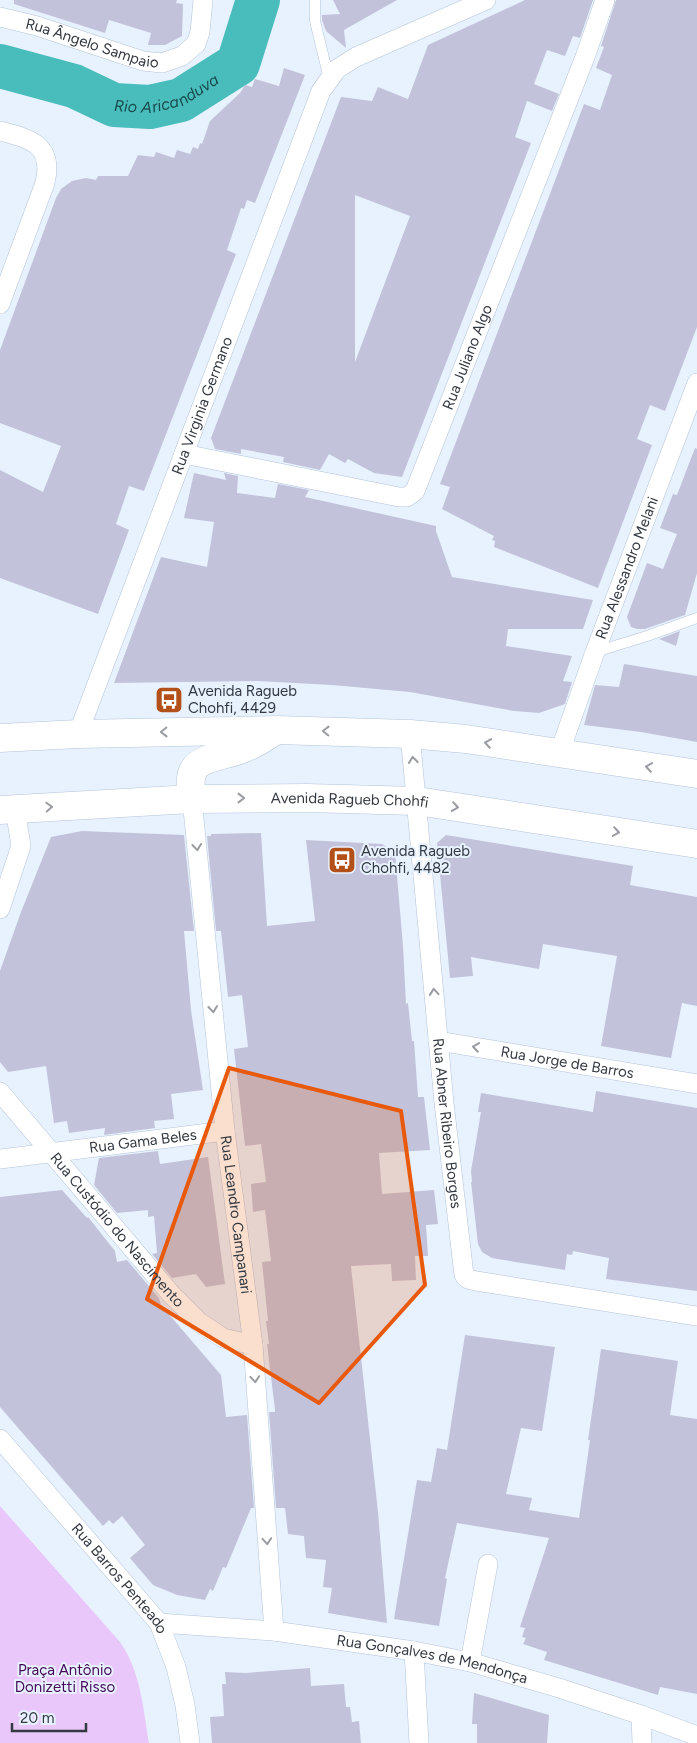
<svg xmlns="http://www.w3.org/2000/svg" width="697" height="1743" viewBox="0 0 697 1743" font-family="Figtree,sans-serif">
	<rect width="100%" height="100%" fill="#e8f2ff"/>
	<path fill="#eac7fb" d="M0,1506l120,136c21,30 23,66 29,101h-149z"/>
	<g fill="none" stroke-linecap="round" stroke-linejoin="round">
		<path stroke="#49bcbc" stroke-width="44" id="s1" d="M0,66l74,20 40,19 36,2 31,-7 57,-36 20,-64"/>
	</g>
	<g fill="#c2c3db" fill-rule="evenodd">
		<polygon points="14,0 177,0 176,3 183,4 182,36 165,45 148,45 151,33 109,20 105,33 14,4"/>
		<polygon points="333,0 397,0 344,30 346,48 326,31 322,20 322,15 340,14"/>
		<path d="M525,0h68l-13,38 -7,-2 -8,20 -18,-6 -13,34 25,10 -7,17 -25,-10 -12,36 16,6 -129,334 -28,-4 -26,-14 -3,4 -16,-9 -9,16 -37,-8 1,-5 -43,-8v5l-26,-5 -4,-11 130,-341 31,4 6,-14 30,12 20,-54zM355,195l55,21 -55,146z"/>
		<polygon points="616,0 697,0 697,327 665,411 650,405 637,439 652,445 598,588 494,547 495,541 492,540 494,536 442,509 450,487 440,484 584,104 600,110 612,75 596,68 604,47 601,46"/>
		<polygon points="284,68 305,75 255,203 247,200 244,209 241,208 227,250 236,254 144,491 129,486 116,524 129,530 98,614 0,578 0,470 43,492 61,446 0,423 0,350 56,198 61,189 72,181 86,178 96,180 98,176 128,176 138,155 154,157 156,152 174,158 177,150 190,154 193,147 198,149 200,143 202,144 210,121 240,93 245,85 252,87 255,79 279,86"/>
		<polygon points="695,448 697,449 697,573 685,615 645,629 637,629 631,627 627,617 647,563 663,569 677,534 660,528 673,494 677,495"/>
		<polygon points="194,473 226,480 224,473 238,476 237,493 275,498 278,484 309,490 305,497 436,526 436,531 452,577 593,600 583,629 508,629 506,646 572,656 563,681 572,682 565,704 539,713 514,711 410,692 332,685 258,681 114,683 161,557 207,567 214,522 184,518"/>
		<polygon points="680,631 676,646 659,639"/>
		<polygon points="624,664 697,676 697,742 641,732 584,725 595,685 619,687"/>
		<polygon points="82,831 184,835 194,931 184,931 191,1010 203,1090 171,1094 174,1119 154,1121 155,1128 104,1135 105,1128 69,1133 67,1121 54,1123 46,1066 8,1072 0,1062 0,971 21,912 51,837"/>
		<polygon points="261,833 267,926 315,921 306,840 382,844 395,852 403,946 406,1004 408,1003 412,1041 414,1041 418,1097 424,1097 430,1150 379,1153 382,1194 434,1190 438,1224 426,1225 428,1256 415,1256 416,1280 392,1281 391,1264 351,1266 378,1512 387,1623 328,1613 332,1588 323,1587 326,1560 306,1558 304,1536 288,1534 285,1508 276,1508 269,1412 275,1412 275,1410 267,1344 269,1344 266,1321 268,1321 262,1262 271,1261 265,1210 253,1212 251,1184 266,1182 261,1144 245,1146 234,1049 248,1047 242,995 228,997 221,931 216,931 207,836 211,836 211,834"/>
		<polygon points="446,835 633,866 630,885 697,897 697,1006 682,1003 671,1058 601,1046 617,956 543,944 539,969 471,957 473,976 450,978 437,843"/>
		<polygon points="596,1091 697,1108 697,1291 606,1279 609,1258 573,1251 572,1255 567,1254 565,1270 492,1258 482,1252 478,1244 471,1182 472,1182 471,1171 481,1112 478,1112 481,1093 593,1112"/>
		<polygon points="158,1151 160,1164 208,1157 225,1284 206,1287 196,1274 172,1278 152,1254 157,1253 154,1216 148,1217 148,1210 117,1213 94,1185 99,1158"/>
		<polygon points="62,1190 87,1218 88,1217 115,1251 117,1262 127,1260 159,1298 161,1305 221,1375 226,1417 247,1415 254,1508 251,1508 226,1568 223,1567 213,1591 210,1589 205,1600 177,1595 153,1585 130,1558 145,1545 122,1516 113,1524 109,1520 103,1526 0,1407 0,1197"/>
		<polygon points="465,1335 555,1347 542,1431 521,1428 506,1494 532,1498 529,1510 579,1518 590,1440 588,1440 601,1349 678,1361 670,1415 697,1419 697,1694 660,1687 658,1695 544,1660 547,1652 523,1644 526,1638 522,1637 525,1628 520,1627 549,1538 457,1523 445,1578 447,1579 439,1626 394,1619 417,1480 431,1482 437,1448 447,1450"/>
		<polygon points="310,1668 311,1686 344,1684 346,1707 350,1707 352,1722 359,1721 361,1743 212,1743 210,1717 224,1716 222,1684 226,1684 225,1672 245,1673"/>
		<polygon points="474,1693 549,1715 547,1743 477,1743 477,1724 472,1724"/>
	</g>
	<g fill="none" stroke-linecap="round" stroke-linejoin="round">
		<defs>
			<g id="lane">
				<polyline points="315,0 315,21 329,79"/>
				<polyline points="595,652 647,636 697,618"/>
			</g>
			<g id="street">
				<path id="s2" d="M0,17l37,9 106,35 19,2 20,-7 14,-12 4,-12 3,-32"/>
				<path d="M0,131c31,8 54,14 45,52l-45,121"/>
				<path id="s3" d="M184,454l215,43h8l8,-6 170,-434 20,-57"/>
				<path id="s4" d="M78,734l243,-643 16,-22 19,-12 130,-57"/>
				<path id="s5" d="M410,734l34,369 20,172 4,4 8,2 221,35"/>
				<path id="s6" d="M559,754l36,-102 102,-269"/>
				<path id="s7" d="M192,799l33,332 28,214 21,286"/>
				<polyline points="0,909 21,846 15,809"/>
				<path id="s8" d="M438,1041l259,43"/>
				<path id="s9" d="M0,1092l171,202 28,28 24,16 30,7"/>
				<path id="s10" d="M0,1159l225,-28"/>
				<path id="s11" d="M0,1439l159,184 17,44 9,38 5,38"/>
				<path id="s12" d="M159,1623l115,8 140,20 56,11 89,26 82,27 56,21"/>
				<polyline points="414,1651 419,1743"/>
				<polyline points="470,1662 488,1564"/>
				<polyline points="641,1715 642,1743"/>
			</g>
			<g id="primary">
				<polyline points="0,738 78,734 276,730 410,734 466,739 697,774"/>
				<path d="M192,799c-1,-9 -3,-20 1,-28 6,-14 36,-16 49,-22 11,-4 21,-10 31,-17"/>
				<path id="s13" d="M0,810l192,-11 115,-1 110,3 280,43"/>
			</g>
		</defs>
		<use href="#lane" stroke="#b3c3d8" stroke-width="11"/>
		<use href="#street" stroke="#b3c3d8" stroke-width="20"/>
		<use href="#primary" stroke="#b3c3d8" stroke-width="29"/>
		<use href="#lane" stroke="#fff" stroke-width="10"/>
		<use href="#street" stroke="#fff" stroke-width="19"/>
		<use href="#primary" stroke="#fff" stroke-width="28"/>
	</g>
	<defs><path id="oneway-chevron" d="M-2-3.5L2.5 0L-2 3.5" fill="none" stroke-width="1.6" stroke-linecap="round" stroke-linejoin="round" transform="scale(1.25)"/></defs>
	<g stroke="#999ca0">
		<use href="#oneway-chevron" transform="translate(326 731) rotate(-179)"/>
		<use href="#oneway-chevron" transform="translate(164 732) rotate(179)"/>
		<use href="#oneway-chevron" transform="translate(488 743) rotate(-171)"/>
		<use href="#oneway-chevron" transform="translate(413 760) rotate(-96)"/>
		<use href="#oneway-chevron" transform="translate(649 767) rotate(-172)"/>
		<use href="#oneway-chevron" transform="translate(241 798)"/>
		<use href="#oneway-chevron" transform="translate(49 807) rotate(-3)"/>
		<use href="#oneway-chevron" transform="translate(455 807) rotate(9)"/>
		<use href="#oneway-chevron" transform="translate(616 832) rotate(9)"/>
		<use href="#oneway-chevron" transform="translate(197 847) rotate(84)"/>
		<use href="#oneway-chevron" transform="translate(434 992) rotate(-95)"/>
		<use href="#oneway-chevron" transform="translate(213 1009) rotate(84)"/>
		<use href="#oneway-chevron" transform="translate(476 1047) rotate(-171)"/>
		<use href="#oneway-chevron" transform="translate(255 1379) rotate(86)"/>
		<use href="#oneway-chevron" transform="translate(267 1541) rotate(86)"/>
	</g>
	<path fill="#e8590c" fill-opacity="0.2" stroke="#e8590c" stroke-width="4" stroke-linejoin="round" d="M229,1068l172,43 24,174 -106,118 -172,-104z"/>
	<defs>
		<symbol id="bus-square" viewBox="-11 -11 22 22"><rect x="-9" y="-9" width="18" height="18" rx="4" fill="#b35019" stroke="#e8f2ff"/><path d="M-5-6H5V4H4V6H2V4H-2V6H-4V4H-5ZM-3.5-4V0h7V-4ZM-3.5 1.2v1.5H-2V1.2ZM2 1.2v1.5H3.5V1.2Z" fill="#fff"/></symbol>
	</defs>
	<g fill-rule="evenodd">
		<use href="#bus-square" x="153" y="684" width="32" height="32"/>
		<use href="#bus-square" x="326" y="844" width="32" height="32"/>
	</g>
	<g text-anchor="middle" stroke-width="4" stroke-linejoin="round" paint-order="stroke">
		<g font-size="15" fill="#333941" stroke="#e8f2ff">
			<text dy="5" stroke="none"><textPath href="#s2" startOffset="96">Rua Ângelo Sampaio</textPath></text>
			<text dy="5" stroke="none"><textPath href="#s3" startOffset="381">Rua Juliano Algo</textPath></text>
			<text dy="5" stroke="none"><textPath href="#s4" startOffset="351">Rua Virginia Germano</textPath></text>
			<text dy="5" stroke="none"><textPath href="#s6" startOffset="198">Rua Alessandro Melani</textPath></text>
			<text dy="5" stroke="none"><textPath href="#s13" startOffset="350">Avenida Ragueb Chohfi</textPath></text>
			<text dy="5" stroke="none"><textPath href="#s8" startOffset="131">Rua Jorge de Barros</textPath></text>
			<text dy="5" stroke="none"><textPath href="#s5" startOffset="391">Rua Abner Ribeiro Borges</textPath></text>
			<text dy="5" stroke="none"><textPath href="#s10" startOffset="144">Rua Gama Beles</textPath></text>
			<text dy="5" stroke="none"><textPath href="#s7" startOffset="418">Rua Leandro Campanari</textPath></text>
			<text dy="5" stroke="none"><textPath href="#s9" startOffset="181">Rua Custódio do Nascimento</textPath></text>
			<text dy="5" stroke="none"><textPath href="#s11" startOffset="184">Rua Barros Penteado</textPath></text>
			<text dy="5" stroke="none"><textPath href="#s12" startOffset="276">Rua Gonçalves de Mendonça</textPath></text>
		</g>
		<g font-size="15" fill="#333941" stroke="#e8f2ff" text-anchor="start">
			<text x="188" y="696">Avenida Ragueb<tspan x="188" dy="17">Chohfi, 4429</tspan></text>
			<text x="361" y="856">Avenida Ragueb<tspan x="361" dy="17">Chohfi, 4482</tspan></text>
		</g>
		<g font-size="15" fill="#430958" stroke="#e8f2ff">
			<text x="65" y="1675">Praça Antônio<tspan x="65" dy="17">Donizetti Risso</tspan></text>
		</g>
		<g font-size="16" font-style="italic" fill="#184a4a" stroke="#e8f2ff">
			<text dy="6" stroke="none"><textPath href="#s1" startOffset="176">Rio Aricanduva</textPath></text>
		</g>
	</g>
	<path d="M12 1723v8h74v-8" fill="none" stroke="#333941" stroke-width="2.5"/>
	<text x="20" y="1723" font-size="15" fill="#333941" stroke="#e8f2ff" stroke-width="4" paint-order="stroke">20 m</text>
</svg>
